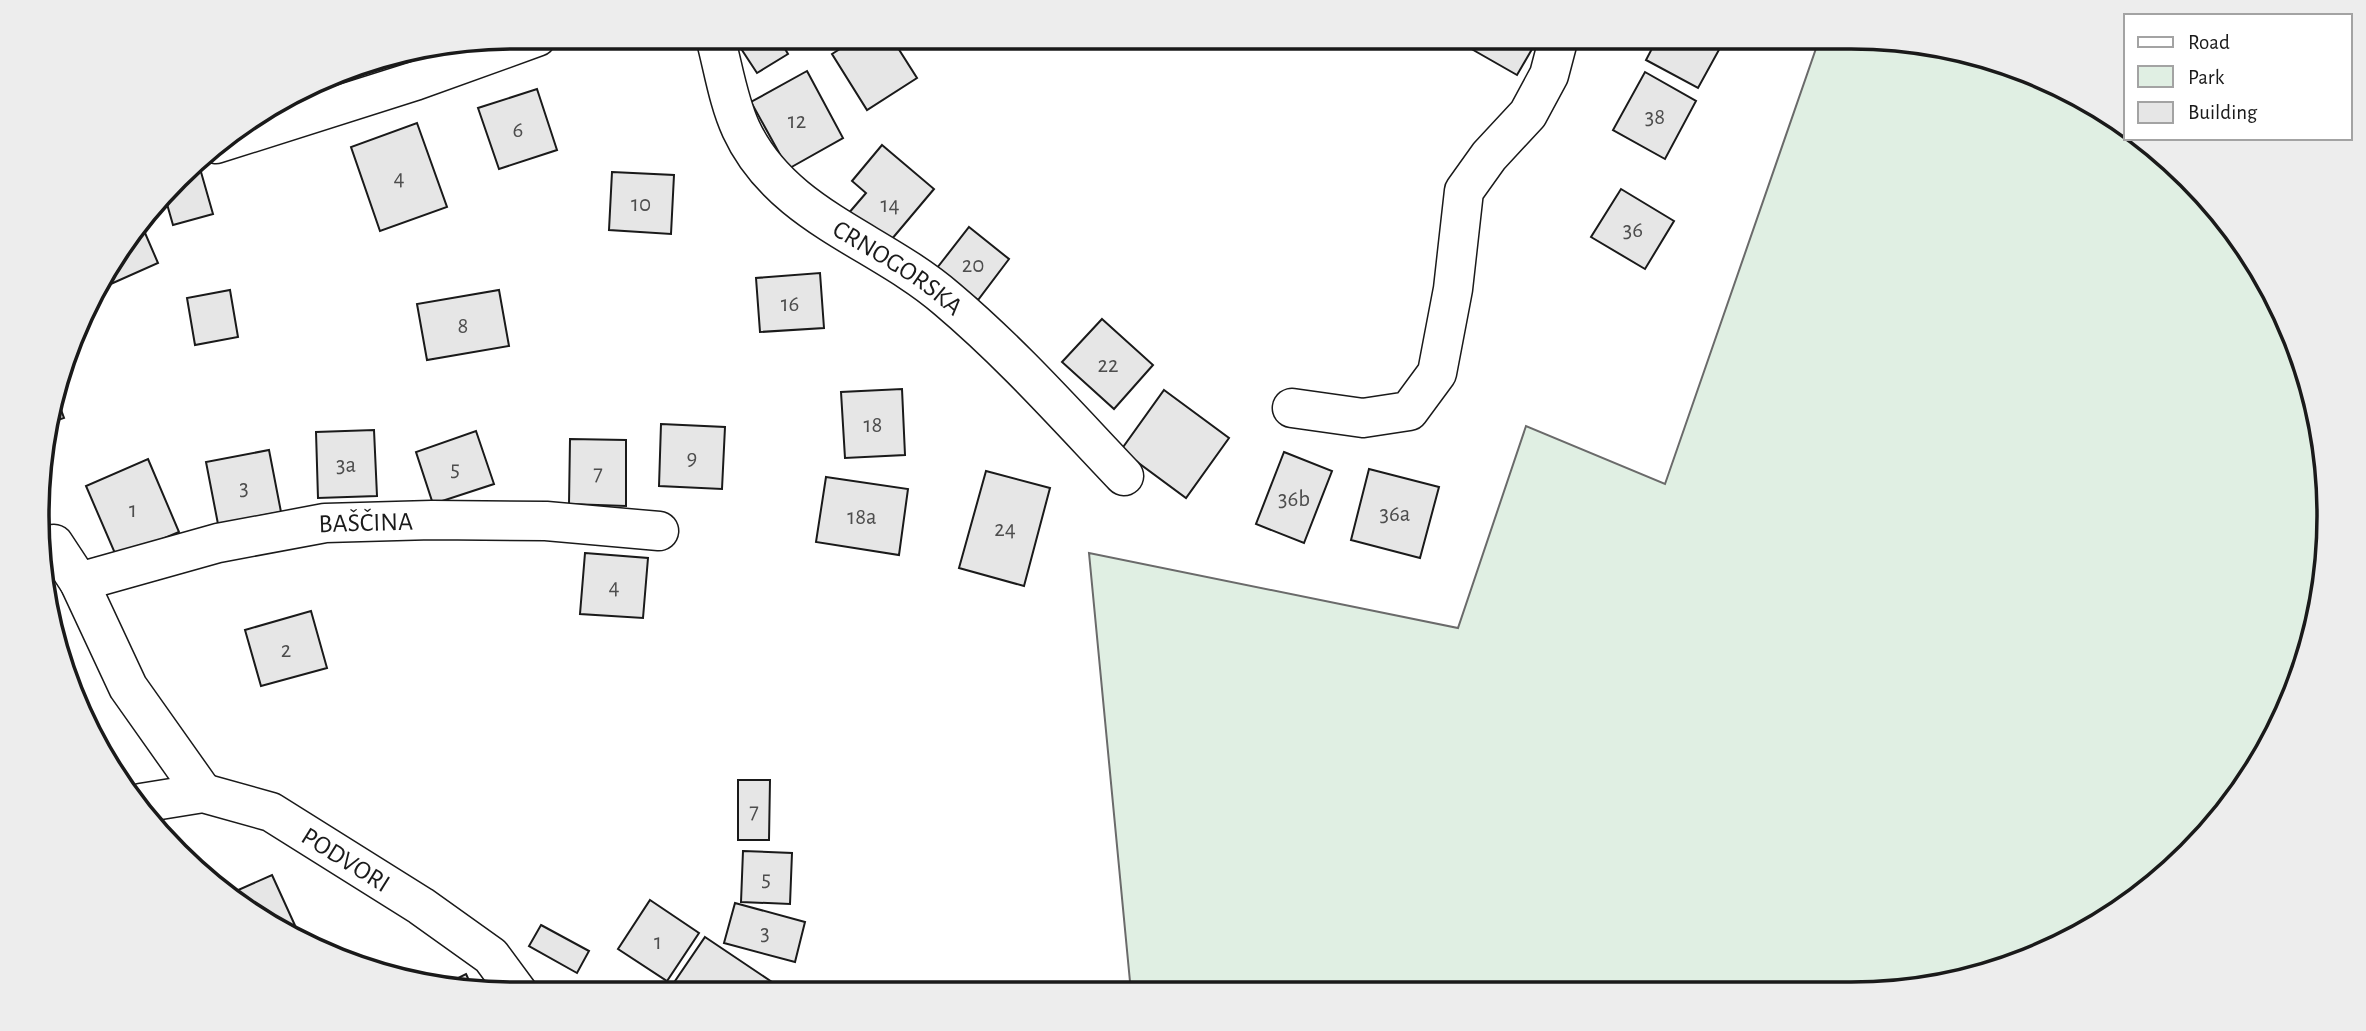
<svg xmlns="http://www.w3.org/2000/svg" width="2366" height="1031" viewBox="0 0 2366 1031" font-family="'Alegreya Sans',sans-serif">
	<rect width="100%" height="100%" fill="#fff"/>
	<polygon fill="#e0efe3" stroke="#6a6a6a" stroke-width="2" points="1820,37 1851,37 2005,62 2090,101 2126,127 2126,138 2142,138 2166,156 2231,224 2280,304 2313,392 2328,485 2325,578 2304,670 2248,782 2166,876 2062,945 1913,990 1131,992 1089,553 1458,628 1526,426 1665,484"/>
	<g fill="#e6e6e6" stroke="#1a1a1a" stroke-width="2">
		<polygon points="749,37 778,37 788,54 757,73 738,44"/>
		<polygon points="859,37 891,37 917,78 867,110 832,54"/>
		<polygon points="1465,37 1539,37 1517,75 1461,43"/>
		<polygon points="1658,37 1726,37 1698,88 1646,60"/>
		<polygon points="807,71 843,138 788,169 751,102"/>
		<polygon points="1645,72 1696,101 1665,159 1613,130"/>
		<polygon points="338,73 342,88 280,104 279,99"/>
		<polygon points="537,89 557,150 499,169 478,108"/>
		<polygon points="417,123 447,207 380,231 351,147"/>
		<polygon points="882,145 934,189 886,246 848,214 866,193 852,181"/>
		<polygon points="199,165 213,214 173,225 165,197 190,168"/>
		<polygon points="612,172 674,175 671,234 609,230"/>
		<polygon points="1621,189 1674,221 1645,269 1591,237"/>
		<polygon points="142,226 158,263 95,291 101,276"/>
		<polygon points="969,227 1009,259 978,300 937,268"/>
		<polygon points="820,273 824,328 760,332 756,278"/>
		<polygon points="230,290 238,337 195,345 187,298"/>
		<polygon points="499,290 509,346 427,360 417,304"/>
		<polygon points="1102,319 1153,365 1114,409 1062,362"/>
		<polygon points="902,389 905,455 845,458 841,392"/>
		<polygon points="1164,390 1229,438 1186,498 1121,450"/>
		<polygon points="56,396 64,418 46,424 46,422"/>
		<polygon points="661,424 725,427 722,489 659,486"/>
		<polygon points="374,430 377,496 318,498 316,432"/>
		<polygon points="476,431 494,484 433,504 416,452"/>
		<polygon points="570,439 626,440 626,506 569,504"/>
		<polygon points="269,450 281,512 218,524 206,462"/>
		<polygon points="1284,452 1332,471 1304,543 1256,524"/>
		<polygon points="148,459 179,532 117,558 86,486"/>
		<polygon points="1369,469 1439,487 1420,558 1351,540"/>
		<polygon points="986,471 1050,488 1024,586 959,568"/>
		<polygon points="826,477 908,489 899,555 816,542"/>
		<polygon points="585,553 648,558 643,618 580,614"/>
		<polygon points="311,611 327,668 261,686 245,630"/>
		<polygon points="738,780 770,780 769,840 738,840"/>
		<polygon points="743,851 792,853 790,904 741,902"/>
		<polygon points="272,875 303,943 276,930 227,895"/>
		<polygon points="650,900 699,933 667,981 618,949"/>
		<polygon points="735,903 805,922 795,962 724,943"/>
		<polygon points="541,925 589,951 577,973 529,946"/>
		<polygon points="705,937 772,982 764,994 688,994 673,984"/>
		<polygon points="466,974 472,987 448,983"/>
	</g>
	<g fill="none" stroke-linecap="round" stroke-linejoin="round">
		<defs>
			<g id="minor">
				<path id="s1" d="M715,37c8,29 13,64 26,92 40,87 138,111 206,170 64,54 119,116 177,177"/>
				<polyline points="216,144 415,81 537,37"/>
				<polyline points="1292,408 1363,418 1409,411 1437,373 1453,289 1464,191 1489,156 1528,114 1549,75 1559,37"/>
				<polyline points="54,544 79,582 128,687 203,793"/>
				<path id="s2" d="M79,582l139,-39 107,-20 107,-3 114,1 113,10"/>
				<path id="s3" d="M141,803l62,-10 68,19 150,94 70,50 28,38"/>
			</g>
		</defs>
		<use href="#minor" stroke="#1a1a1a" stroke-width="41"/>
		<use href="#minor" stroke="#fff" stroke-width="38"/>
	</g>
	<g text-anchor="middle" stroke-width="5" stroke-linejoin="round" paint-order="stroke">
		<g font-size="23" fill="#4d4d4d">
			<text x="1655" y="124">38</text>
			<text x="797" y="128">12</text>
			<text x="518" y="137">6</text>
			<text x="399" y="185">4</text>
			<text x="641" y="211">10</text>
			<text x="890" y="212">14</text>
			<text x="1633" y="237">36</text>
			<text x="973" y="272">20</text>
			<text x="790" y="311">16</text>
			<text x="463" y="333">8</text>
			<text x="1108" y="372">22</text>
			<text x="873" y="432">18</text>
			<text x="692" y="465">9</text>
			<text x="346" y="472">3a</text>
			<text x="455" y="476">5</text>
			<text x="598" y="480">7</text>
			<text x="244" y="495">3</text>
			<text x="1294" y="506">36b</text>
			<text x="133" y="517">1</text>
			<text x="1395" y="521">36a</text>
			<text x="862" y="524">18a</text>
			<text x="1005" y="536">24</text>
			<text x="614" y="594">4</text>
			<text x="286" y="657">2</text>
			<text x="754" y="818">7</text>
			<text x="766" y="886">5</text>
			<text x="765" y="940">3</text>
			<text x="658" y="949">1</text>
		</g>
		<g font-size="26" fill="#1a1a1a" stroke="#fff">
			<text dy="9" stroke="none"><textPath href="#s1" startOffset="308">CRNOGORSKA</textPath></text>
			<text dy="9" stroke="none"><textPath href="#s2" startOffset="294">BAŠČINA</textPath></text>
			<text dy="9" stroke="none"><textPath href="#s3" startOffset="222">PODVORI</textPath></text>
		</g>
	</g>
	<path d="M0 0H2366V1031H0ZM515 49H1851A466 466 0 0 1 2317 515V516A466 466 0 0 1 1851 982H515A466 466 0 0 1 49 516V515A466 466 0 0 1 515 49Z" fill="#ededed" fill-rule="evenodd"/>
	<path fill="none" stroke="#1a1a1a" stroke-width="3.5" d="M515 49H1851A466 466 0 0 1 2317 515V516A466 466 0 0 1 1851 982H515A466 466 0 0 1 49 516V515A466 466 0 0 1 515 49Z"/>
	<rect x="2124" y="14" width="228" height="126" fill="#ffffff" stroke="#a3a3a3" stroke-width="2"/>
	<rect x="2138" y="37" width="35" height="10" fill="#ffffff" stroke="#a3a3a3" stroke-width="2"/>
	<text x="2188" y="49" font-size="21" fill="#1a1a1a">Road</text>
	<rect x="2138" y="66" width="35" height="21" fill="#e0efe3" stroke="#a3a3a3" stroke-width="2"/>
	<text x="2188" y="84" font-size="21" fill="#1a1a1a">Park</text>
	<rect x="2138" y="102" width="35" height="21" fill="#e6e6e6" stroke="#a3a3a3" stroke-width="2"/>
	<text x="2188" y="119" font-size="21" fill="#1a1a1a">Building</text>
</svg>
